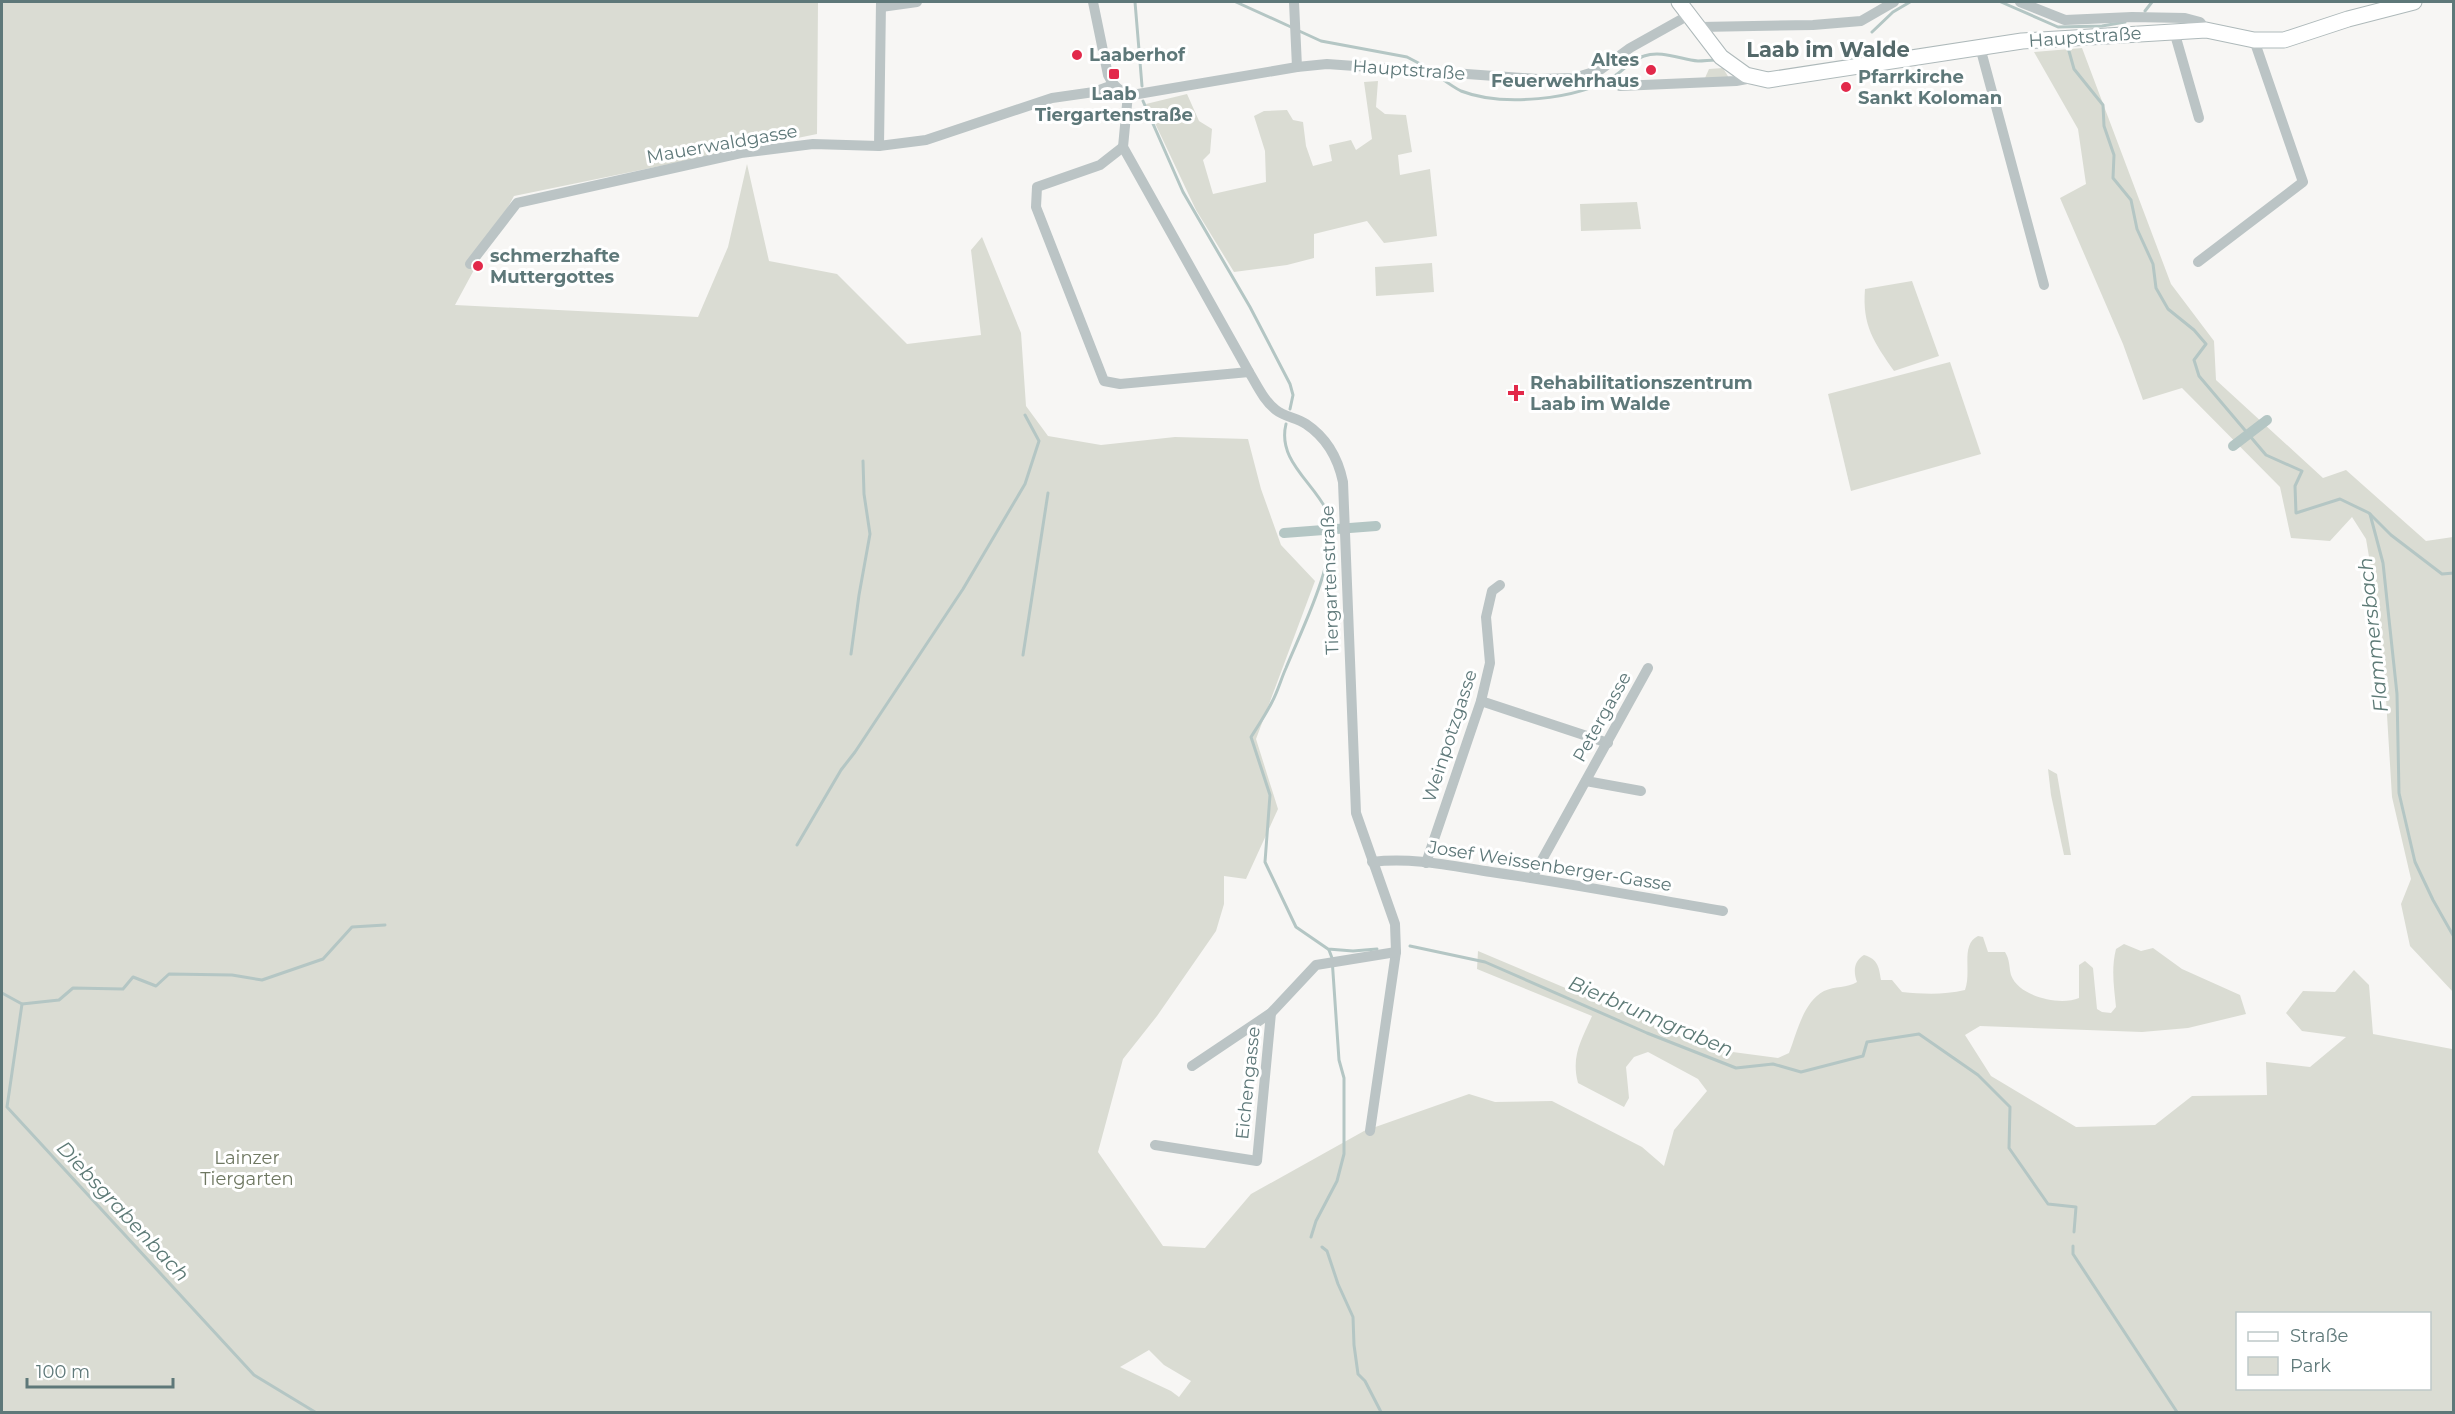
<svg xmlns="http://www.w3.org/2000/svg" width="2455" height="1414" viewBox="0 0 2455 1414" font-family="Montserrat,sans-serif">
	<rect width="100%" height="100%" fill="#f7f6f4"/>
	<g fill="#dadcd3" fill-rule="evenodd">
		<path d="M2,2h816l-1,132 -303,62 -59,109 243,12 30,-70 19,-83 22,97 68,13 70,70 74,-9 -10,-85 11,-13 39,96 5,73 22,30 53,9 74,-8 73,2 13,50 20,56 34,36 -59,158 22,70 -32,70 -22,-3v28l-8,27 -59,85 -34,43 -25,93 65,94 42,2 46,-54 113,-63 105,-37 26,8 57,-1 90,46 22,19 10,-36 33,-39 -9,-12 -50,-27 -14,5 -8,10 3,31 -5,9 -46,-24c-7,-27 3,-42 14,-67l-115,-47 1,-18 232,98 68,9 11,-5c8,-20 14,-51 35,-62 11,-5 23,-3 33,-9 -4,-11 -3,-21 7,-27 14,4 15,12 17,25h11l10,12c21,2 42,3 63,-2 7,-19 -5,-45 13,-54l5,1 5,15h17c5,8 4,15 6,23 8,22 49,31 68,23v-33l6,-4 8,7 4,41 5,3 9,1 5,-6c-2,-20 -5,-38 0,-58l8,-5 17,7 12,-3 29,21 58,26 6,19 -58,14 -46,4 -162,-6 -15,9 26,41 85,51 79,-2 37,-29 75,-1 -1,-33 44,5 36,-30 -44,-6 -16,-18 17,-22 32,1 19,-22 15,15 4,49 79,15 1,-18v381h-2451zM2238,1314h192v74h-192zM1149,1350l15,15 27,16 -12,16 -8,-6 -51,-24z"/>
		<polygon points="2082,48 2171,284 2214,341 2216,380 2323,478 2346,470 2426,541 2453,537 2453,992 2410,946 2401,904 2411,879 2392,797 2382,633 2366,539 2352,517 2330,541 2291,538 2280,487 2182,388 2143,400 2123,344 2060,198 2086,184 2078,129 2034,52"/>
		<polygon points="1723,68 1729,78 1705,78 1709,69"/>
		<polygon points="1378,81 1376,107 1385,114 1406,115 1412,152 1398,155 1400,175 1430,169 1437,236 1384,243 1367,221 1314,234 1314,258 1287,265 1234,272 1196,210 1146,104 1187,94 1199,121 1212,129 1210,153 1203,160 1213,194 1266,182 1265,151 1254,116 1264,111 1287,110 1293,120 1303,122 1306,146 1313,166 1332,161 1329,145 1351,140 1356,150 1372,139 1364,82"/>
		<polygon points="1637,202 1641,229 1581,231 1580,204"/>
		<polygon points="1432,263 1434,292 1376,296 1375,267"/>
		<path d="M1912,281l27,75 -45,15c-20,-29 -32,-45 -29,-82z"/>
		<polygon points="1950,362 1981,454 1851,491 1828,394"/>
		<polygon points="2048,769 2057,774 2071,855 2064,855 2051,795"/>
	</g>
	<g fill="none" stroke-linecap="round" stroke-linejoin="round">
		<g stroke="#b4c6c4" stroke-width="3">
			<polyline points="1135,2 1142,86"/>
			<polyline points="1236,2 1291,27"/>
			<polyline points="2001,2 2058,27 2102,26 2125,22"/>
			<polyline points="2145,11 2152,2"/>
			<polyline points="1297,30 1321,41 1407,57 1428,68"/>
			<polyline points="1872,32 1893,12 1910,2"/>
			<polyline points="2067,44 2074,69 2103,105 2104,126 2114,155 2113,178 2131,200 2137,229 2153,264 2156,288 2168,309 2194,330 2206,344 2194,360 2199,376 2266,455 2302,471 2295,486 2296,513 2340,499 2369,513 2391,535 2442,574 2454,573"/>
			<path d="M1438,76c7,5 15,11 23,15 41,16 115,9 152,-14 11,-7 18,-17 31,-21 17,-6 36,3 54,5 6,0 12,-1 18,-1"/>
			<polyline points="1143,101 1183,192 1250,307 1290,384 1293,395 1290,409"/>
			<path d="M1286,424c-9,36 27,58 41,87 17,37 -27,122 -41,157 -5,11 -8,23 -14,34 -6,12 -14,24 -21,35l19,58 -5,67 31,65 32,22 25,2 24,-2"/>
			<polyline points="2370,514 2383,563 2397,694 2399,793 2415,862 2433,900 2454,937"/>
			<polyline points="851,654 859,595 870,534 864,494 863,461"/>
			<polyline points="1023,655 1048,493"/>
			<polyline points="797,845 841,770 855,752 963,589 1025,484 1039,441 1025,415"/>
			<polyline points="1410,946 1485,962 1647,1033 1736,1068 1773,1064 1801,1072 1863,1056 1867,1042 1919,1034 1978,1075 2010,1107 2009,1148 2048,1204 2076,1207 2074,1232"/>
			<polyline points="2,993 22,1004 7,1107 254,1375 315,1412"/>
			<polyline points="22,1004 59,1000 73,988 123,989 133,977 156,986 169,974 232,975 262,980 323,959 352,927 385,925"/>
			<polyline points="1311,1237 1316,1221 1337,1181 1344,1154 1344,1078 1339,1060 1332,958 1329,950"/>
			<polyline points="2073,1246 2073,1254 2177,1412"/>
			<polyline points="1322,1247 1327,1251 1338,1284 1353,1317 1354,1345 1358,1374 1365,1381 1381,1412"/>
		</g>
		<g stroke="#b4c6c4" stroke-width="10">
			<polyline points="2233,446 2267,420"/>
			<polyline points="1284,533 1376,526"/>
		</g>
		<defs>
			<polyline id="secondary" points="1679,2 1721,57 1746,75 1768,80 2022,41 2206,30 2254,40 2284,40 2348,19 2414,2"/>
		</defs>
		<use href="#secondary" stroke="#aeb9ba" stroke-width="17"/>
		<g stroke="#bbc4c5" stroke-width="10">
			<path d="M1093,2l15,73c7,14 14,19 30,19l159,-27 30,-3 211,15 36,-1 26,-8 30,-22 59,-33"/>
			<polyline points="1294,2 1297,67"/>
			<polyline points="2020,2 2065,20 2132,17 2185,18 2200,22 2206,30"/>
			<polyline points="881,7 917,2"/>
			<polyline points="1700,27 1813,25 1861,21 1894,2"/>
			<polyline points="2174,31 2199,118"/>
			<polyline points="1980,47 2044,285"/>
			<polyline points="1620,86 1736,81 1752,78"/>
			<path d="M1128,94l-5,53 126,225c8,13 15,29 27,38 9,7 21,8 30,14 21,14 32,34 37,58l13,331 39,111 1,28 -26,179"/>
			<polyline points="879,146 881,2"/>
			<polyline points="1123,147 1100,165 1037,187 1036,207 1104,381 1120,384 1249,372"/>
			<polyline points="2198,262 2303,182 2254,40"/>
			<polyline points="470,264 517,203 741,153 813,144 879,146 926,140 1052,98 1094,92 1113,85"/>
			<polyline points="1481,701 1608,743"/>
			<polyline points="1586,781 1641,791"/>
			<path d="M1372,862c40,-5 80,4 119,10 78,11 155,26 232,39"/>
			<polyline points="1426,863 1481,701 1490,663 1486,617 1492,591 1500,585"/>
			<polyline points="1532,878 1648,668"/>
			<polyline points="1192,1066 1271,1013 1316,965 1396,952"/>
			<polyline points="1155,1145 1257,1161 1271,1013"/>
		</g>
		<use href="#secondary" stroke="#fff" stroke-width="15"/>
	</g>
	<g fill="#e2294a" stroke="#fff" stroke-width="2">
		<circle cx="1077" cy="55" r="6"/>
		<circle cx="1651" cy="70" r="6"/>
		<rect x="1108" y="68" width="12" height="12" rx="3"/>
		<circle cx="1846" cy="87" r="6"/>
		<circle cx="478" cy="266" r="6"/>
		<path d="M1513 384h6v6h6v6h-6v6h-6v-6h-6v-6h6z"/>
	</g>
	<g text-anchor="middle" stroke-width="6" stroke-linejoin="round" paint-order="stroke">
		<g font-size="18" fill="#5e7879" stroke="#fff">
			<text transform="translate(2085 37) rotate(-4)" y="6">Hauptstraße</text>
			<text transform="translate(1409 70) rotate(4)" y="6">Hauptstraße</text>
			<text transform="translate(722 144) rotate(-10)" y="6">Mauerwaldgasse</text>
			<text transform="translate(1330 580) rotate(-92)" y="6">Tiergartenstraße</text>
			<text transform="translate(1602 717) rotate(-61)" y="6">Petergasse</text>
			<text transform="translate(1450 736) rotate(-72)" y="6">Weinpotzgasse</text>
			<text transform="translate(1550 866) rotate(9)" y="6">Josef Weissenberger-Gasse</text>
			<text transform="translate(1248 1083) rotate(-84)" y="6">Eichengasse</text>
		</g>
		<g font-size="18" font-weight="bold" fill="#5e7879" stroke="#fff" text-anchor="start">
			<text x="1089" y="61">Laaberhof</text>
			<text x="1639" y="66" text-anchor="end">Altes<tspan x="1639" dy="21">Feuerwehrhaus</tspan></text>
			<text x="1858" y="83">Pfarrkirche<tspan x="1858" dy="21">Sankt Koloman</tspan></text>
			<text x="1114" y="100" text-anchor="middle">Laab<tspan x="1114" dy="21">Tiergartenstraße</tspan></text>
			<text x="490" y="262">schmerzhafte<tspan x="490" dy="21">Muttergottes</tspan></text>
			<text x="1530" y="389">Rehabilitationszentrum<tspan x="1530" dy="21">Laab im Walde</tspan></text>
		</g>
		<g font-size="18" fill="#6e7761" stroke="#fff">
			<text x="247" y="1164">Lainzer<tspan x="247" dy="21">Tiergarten</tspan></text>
		</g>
		<g font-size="20" font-style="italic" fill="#5d7a76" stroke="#fff">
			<text transform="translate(2373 635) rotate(-96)" y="7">Flammersbach</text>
			<text transform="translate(1651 1016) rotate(23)" y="7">Bierbrunngraben</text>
			<text transform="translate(123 1211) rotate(47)" y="7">Diebsgrabenbach</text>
		</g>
		<g font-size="21" font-weight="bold" fill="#54696a" stroke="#fff">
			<text x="1828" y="57">Laab im Walde</text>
		</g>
	</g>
	<rect width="2455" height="1414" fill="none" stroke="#5e7879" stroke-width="6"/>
	<rect x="2236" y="1312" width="195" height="78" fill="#ffffff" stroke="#bfc9c9" stroke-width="1.5"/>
	<rect x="2248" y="1332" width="30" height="9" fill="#ffffff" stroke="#bfc9c9" stroke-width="1.5"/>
	<text x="2290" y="1342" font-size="18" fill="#5e7879">Straße</text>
	<rect x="2248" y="1357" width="30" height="18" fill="#dadcd3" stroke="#bfc9c9" stroke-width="1.5"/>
	<text x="2290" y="1372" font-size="18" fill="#5e7879">Park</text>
	<path d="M27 1378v9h146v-9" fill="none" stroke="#5e7879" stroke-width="3"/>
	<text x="36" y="1378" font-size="18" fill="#5e7879" stroke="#ffffff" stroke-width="4.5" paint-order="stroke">100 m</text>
</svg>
